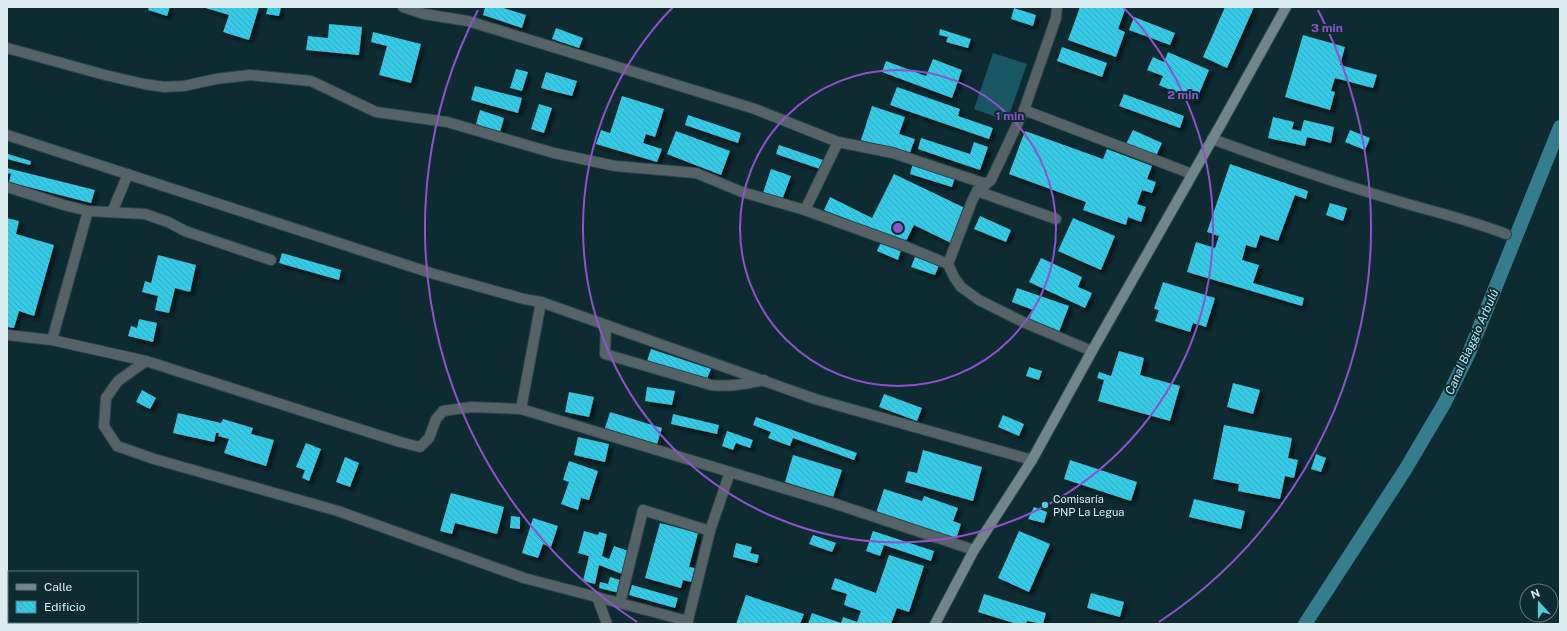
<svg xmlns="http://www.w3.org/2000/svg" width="1567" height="631" viewBox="0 0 1567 631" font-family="'Public Sans',sans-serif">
	<defs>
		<pattern id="building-back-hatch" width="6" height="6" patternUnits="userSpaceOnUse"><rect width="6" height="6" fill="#36cae6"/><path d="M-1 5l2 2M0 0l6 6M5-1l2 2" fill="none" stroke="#39a9be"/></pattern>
		<filter id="shadow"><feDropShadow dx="3.5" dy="3.5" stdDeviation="2" flood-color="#0009"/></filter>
	</defs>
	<rect width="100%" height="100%" fill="#0d2b31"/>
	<polygon fill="#195763" points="993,53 1027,64 1007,121 974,109"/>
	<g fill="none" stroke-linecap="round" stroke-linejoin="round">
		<polyline stroke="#357d8c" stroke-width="14" points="1305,624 1405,470 1444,404 1469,353 1560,127"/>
	</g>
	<g fill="url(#building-back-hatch)" filter="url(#shadow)">
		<polygon points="149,7 170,7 167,16 148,10"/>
		<polygon points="202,7 259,7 249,40 223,32 229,15"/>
		<polygon points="268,7 281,7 279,16 266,14"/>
		<polygon points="485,7 500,7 526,15 522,28 483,15"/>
		<polygon points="1080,7 1126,7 1118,29 1125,32 1116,57 1068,40"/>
		<polygon points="1225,7 1254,7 1227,68 1203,57"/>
		<polygon points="1014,8 1036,15 1033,26 1011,19"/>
		<polygon points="1134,17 1175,33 1170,45 1129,30"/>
		<polygon points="329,24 362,27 359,55 306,50 308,36 328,38"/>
		<polygon points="556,28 583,38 579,48 552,39"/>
		<polygon points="940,29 971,39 968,48 946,42 948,37 939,35"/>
		<polygon points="373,32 421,44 411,83 379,75 387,46 371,42"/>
		<polygon points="1303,35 1345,47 1340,65 1377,75 1373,88 1335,78 1331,91 1335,92 1330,110 1285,97"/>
		<polygon points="1062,47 1107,63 1102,77 1057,61"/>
		<polygon points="1168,52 1209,70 1196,101 1159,85 1163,76 1147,70 1153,57 1164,62"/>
		<polygon points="933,59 962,70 952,98 882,72 886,61 926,76"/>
		<polygon points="516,69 528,72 522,91 510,88"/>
		<polygon points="546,72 577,81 572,96 541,88"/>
		<polygon points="475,86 522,98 518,113 471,100"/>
		<polygon points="897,87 960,109 958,116 993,128 989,139 890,105"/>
		<polygon points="1124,94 1184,116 1180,128 1119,106"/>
		<polygon points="622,96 664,109 655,137 646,134 643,143 662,149 657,162 596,144 601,130 610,133"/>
		<polygon points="539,104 552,108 544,133 531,129"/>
		<polygon points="872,106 905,117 899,134 915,139 909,155 861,140"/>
		<polygon points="480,110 504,118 500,132 476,124"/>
		<polygon points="688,115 741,133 738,143 685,125"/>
		<polygon points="1273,117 1294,122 1292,129 1301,131 1304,120 1334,127 1331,143 1307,137 1305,146 1268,138"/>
		<polygon points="1133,130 1162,143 1155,158 1126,144"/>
		<polygon points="1350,130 1370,138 1365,150 1345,142"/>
		<polygon points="676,131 730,151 721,175 667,154"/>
		<polygon points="1025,131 1103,159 1107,149 1152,166 1147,179 1156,182 1152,193 1142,190 1137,204 1146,207 1141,222 1128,217 1126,225 1083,210 1086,202 1009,174"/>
		<polygon points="921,138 970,154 974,142 988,147 980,170 918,149"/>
		<polygon points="779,145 823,160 820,169 776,154"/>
		<polygon points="8,154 31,161 30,165 7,159"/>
		<polygon points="913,163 955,177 952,187 910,174"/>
		<polygon points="1230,164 1308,191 1306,199 1295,195 1278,241 1260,235 1256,248 1246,245 1242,260 1259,265 1253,283 1304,298 1302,306 1187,272 1196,242 1215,248 1219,236 1207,232"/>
		<polygon points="7,168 95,190 91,203 9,182 11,174 7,173"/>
		<polygon points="771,169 791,176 782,200 763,193"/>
		<polygon points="894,174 967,209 951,243 914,225 905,243 824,210 830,197 872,218"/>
		<polygon points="1330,203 1347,208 1343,221 1326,215"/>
		<polygon points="980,216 1011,230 1006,242 974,229"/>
		<polygon points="7,218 19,221 16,234 54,245 34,316 19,311 14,328 7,327"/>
		<polygon points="1073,218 1115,236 1101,270 1058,251"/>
		<polygon points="881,242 901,250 898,260 877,251"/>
		<polygon points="282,253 341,270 339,280 279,263"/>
		<polygon points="158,255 196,265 190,292 175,288 169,313 155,310 158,296 142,292 145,281 151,283"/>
		<polygon points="915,257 939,265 935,275 911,267"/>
		<polygon points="1041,258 1082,277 1078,287 1092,293 1085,308 1029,282"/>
		<polygon points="1163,282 1215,298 1206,327 1193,323 1190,332 1155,321 1159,310 1154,309"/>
		<polygon points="1017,288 1069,306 1059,332 1028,321 1033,310 1012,302"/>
		<polygon points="139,319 157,323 153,342 128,336 131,326 137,328"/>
		<polygon points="651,349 711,369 706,381 647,361"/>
		<polygon points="1119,351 1144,358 1140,375 1180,386 1170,421 1098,401 1104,380 1097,378 1099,372 1111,376"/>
		<polygon points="1029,367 1042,371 1039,380 1026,376"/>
		<polygon points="1233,383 1260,390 1253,414 1227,407"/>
		<polygon points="647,387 675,391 672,405 645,401"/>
		<polygon points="142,390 156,398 150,409 136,402"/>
		<polygon points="569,392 594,397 589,417 565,412"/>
		<polygon points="884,394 922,408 917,421 879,407"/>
		<polygon points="610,412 662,428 657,444 605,428"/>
		<polygon points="178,413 221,423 223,419 253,428 251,434 274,440 266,466 224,453 229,439 218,436 219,433 216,433 214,442 173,433"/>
		<polygon points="673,414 719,425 717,434 671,424"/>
		<polygon points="1003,415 1024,424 1019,436 998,427"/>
		<polygon points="756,417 857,453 854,460 793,438 790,446 768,438 771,432 753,425"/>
		<polygon points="1224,425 1292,438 1288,458 1298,460 1294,478 1285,476 1280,499 1238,491 1239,484 1213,479"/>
		<polygon points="727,431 753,440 750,448 736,443 733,450 722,446"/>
		<polygon points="578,437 609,444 605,462 574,455"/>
		<polygon points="306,443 321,449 309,481 302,478 305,470 296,467"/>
		<polygon points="923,450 982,467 973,501 905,482 908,471 917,473"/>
		<polygon points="1316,454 1326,458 1321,472 1311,469"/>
		<polygon points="793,455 842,470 833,497 785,482"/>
		<polygon points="345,457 359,463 350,487 336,482"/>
		<polygon points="1070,460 1137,482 1131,501 1064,479"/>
		<polygon points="569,461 598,471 589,500 581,498 578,510 561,504 569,482 563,480"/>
		<polygon points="884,489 922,501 924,496 958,508 953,521 961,524 956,539 876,513"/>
		<polygon points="451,493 504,507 497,534 455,523 452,534 440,531"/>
		<polygon points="1194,499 1245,511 1241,529 1189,517"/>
		<polygon points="1034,507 1047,512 1044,523 1028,519"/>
		<polygon points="511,516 520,517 520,529 510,528"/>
		<polygon points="533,518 558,526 551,547 543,544 538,558 522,553"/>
		<polygon points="660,523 698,533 689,567 695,568 691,582 683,580 681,588 645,578"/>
		<polygon points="584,531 598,535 599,532 607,534 602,556 609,559 614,546 631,552 622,574 599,565 595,584 583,581 589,556 578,553"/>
		<polygon points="873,531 934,551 931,561 884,545 880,556 866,551"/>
		<polygon points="1019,531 1050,544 1029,592 998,578"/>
		<polygon points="813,535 836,543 832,552 809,544"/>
		<polygon points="736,543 752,547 750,553 759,555 757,563 733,557"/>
		<polygon points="889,555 924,566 909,612 897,608 891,624 808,624 812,613 841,623 843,617 857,622 861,611 844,605 847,594 831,589 835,578 876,593"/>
		<polygon points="610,577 623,581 619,593 599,588 600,582 608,584"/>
		<polygon points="632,585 678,598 675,608 629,595"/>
		<polygon points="1091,593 1124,602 1120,617 1087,608"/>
		<polygon points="984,594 1046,613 1043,624 1027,621 1026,624 1017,624 978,612"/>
		<polygon points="746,595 804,614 800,624 736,624"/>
	</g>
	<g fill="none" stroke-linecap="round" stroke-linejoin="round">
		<defs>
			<g id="minor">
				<polyline points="403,7 424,14 468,21 755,109 838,142 893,153 986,184"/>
				<polyline points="7,48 105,75 144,84 164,87 184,86 216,79 250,75 311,81 376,112 447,122 554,153 615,166 696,173 742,192 805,210 907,247 948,264 954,277 961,287 979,300 1025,323 1092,351"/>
				<polyline points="1024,110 1192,174"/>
				<polyline points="7,135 434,274 524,299 541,302 815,399 1032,460"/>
				<path d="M1212,139c63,23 127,45 192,64 35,10 68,18 102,31"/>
				<polyline points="7,187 64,205 88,211 145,214 168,222 185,231 271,260"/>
				<polyline points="977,191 1056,219"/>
				<polyline points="805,210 838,142"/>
				<polyline points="112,212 128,174"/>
				<polyline points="948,264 972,201 977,191 991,180 1024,110 1056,18 1057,7"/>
				<path d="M606,325l-1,29 106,31c19,2 35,-1 53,-5"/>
				<polyline points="7,335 52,340 146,361 400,442 420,447 429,438 436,419 443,411 471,407 521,409 836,504 974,550"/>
				<polyline points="52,340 88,211"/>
				<polyline points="146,361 118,381 106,398 104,426 117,446 154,459 338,511 524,578 688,621"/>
				<polyline points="521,409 541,302"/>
				<polyline points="597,597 607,624"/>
				<polyline points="620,603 643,510 710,531"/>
				<polyline points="687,624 710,531 730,472"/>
			</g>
			<polyline id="secondary" points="935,624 974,550 1032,460 1092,351 1221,124 1286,7"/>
		</defs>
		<use href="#minor" stroke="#2a464c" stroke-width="12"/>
		<use href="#secondary" stroke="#2a464c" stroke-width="12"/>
		<use href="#minor" stroke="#566366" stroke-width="10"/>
		<use href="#secondary" stroke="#71868b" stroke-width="10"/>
	</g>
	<g fill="none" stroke="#8e53c9" stroke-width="2">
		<circle cx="898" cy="228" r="158"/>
		<path d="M1123 7A315 315 0 1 1 673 7"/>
		<path d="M637 622A473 473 0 0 1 478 10M1318 10A473 473 0 0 1 1159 622"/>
	</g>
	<circle fill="#57c9e2" stroke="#0d2b31" stroke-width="1.5" cx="1045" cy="505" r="4"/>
	<g text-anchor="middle" stroke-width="4" stroke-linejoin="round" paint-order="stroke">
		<g font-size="11" fill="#dcedf1" stroke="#0d2b31" text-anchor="start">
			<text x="1053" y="503">Comisaría<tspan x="1053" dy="13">PNP La Legua</tspan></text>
		</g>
		<g font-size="12" font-style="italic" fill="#b5effd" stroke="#0d2b31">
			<text transform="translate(1472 342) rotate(-66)" y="4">Canal Biaggio Arbulú</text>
		</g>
	</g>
	<circle cx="898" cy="228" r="6" fill="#8e53c9" stroke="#0d2b31" stroke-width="2"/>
	<g font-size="12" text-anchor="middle" font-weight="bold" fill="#8e53c9" stroke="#0d2b31" stroke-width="4" stroke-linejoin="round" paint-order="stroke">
		<text x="1327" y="32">3 min</text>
		<text x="1183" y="99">2 min</text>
		<text x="1010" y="120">1 min</text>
	</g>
	<rect width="1567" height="631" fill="none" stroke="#dcedf1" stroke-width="16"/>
	<rect x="8" y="571" width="130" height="52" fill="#0d2b31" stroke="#60797e"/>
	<rect x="16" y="584" width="20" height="6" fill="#71868b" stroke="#60797e"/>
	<text x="44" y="591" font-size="12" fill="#dcedf1">Calle</text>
	<rect x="16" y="601" width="20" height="12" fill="url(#building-back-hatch)" stroke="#60797e"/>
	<text x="44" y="611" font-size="12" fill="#dcedf1">Edificio</text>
	<g transform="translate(1539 603) rotate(339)"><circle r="19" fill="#0d2b31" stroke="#60797e"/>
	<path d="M0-3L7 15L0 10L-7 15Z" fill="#57c9e2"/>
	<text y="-6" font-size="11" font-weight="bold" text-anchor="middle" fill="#dcedf1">N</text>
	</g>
</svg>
